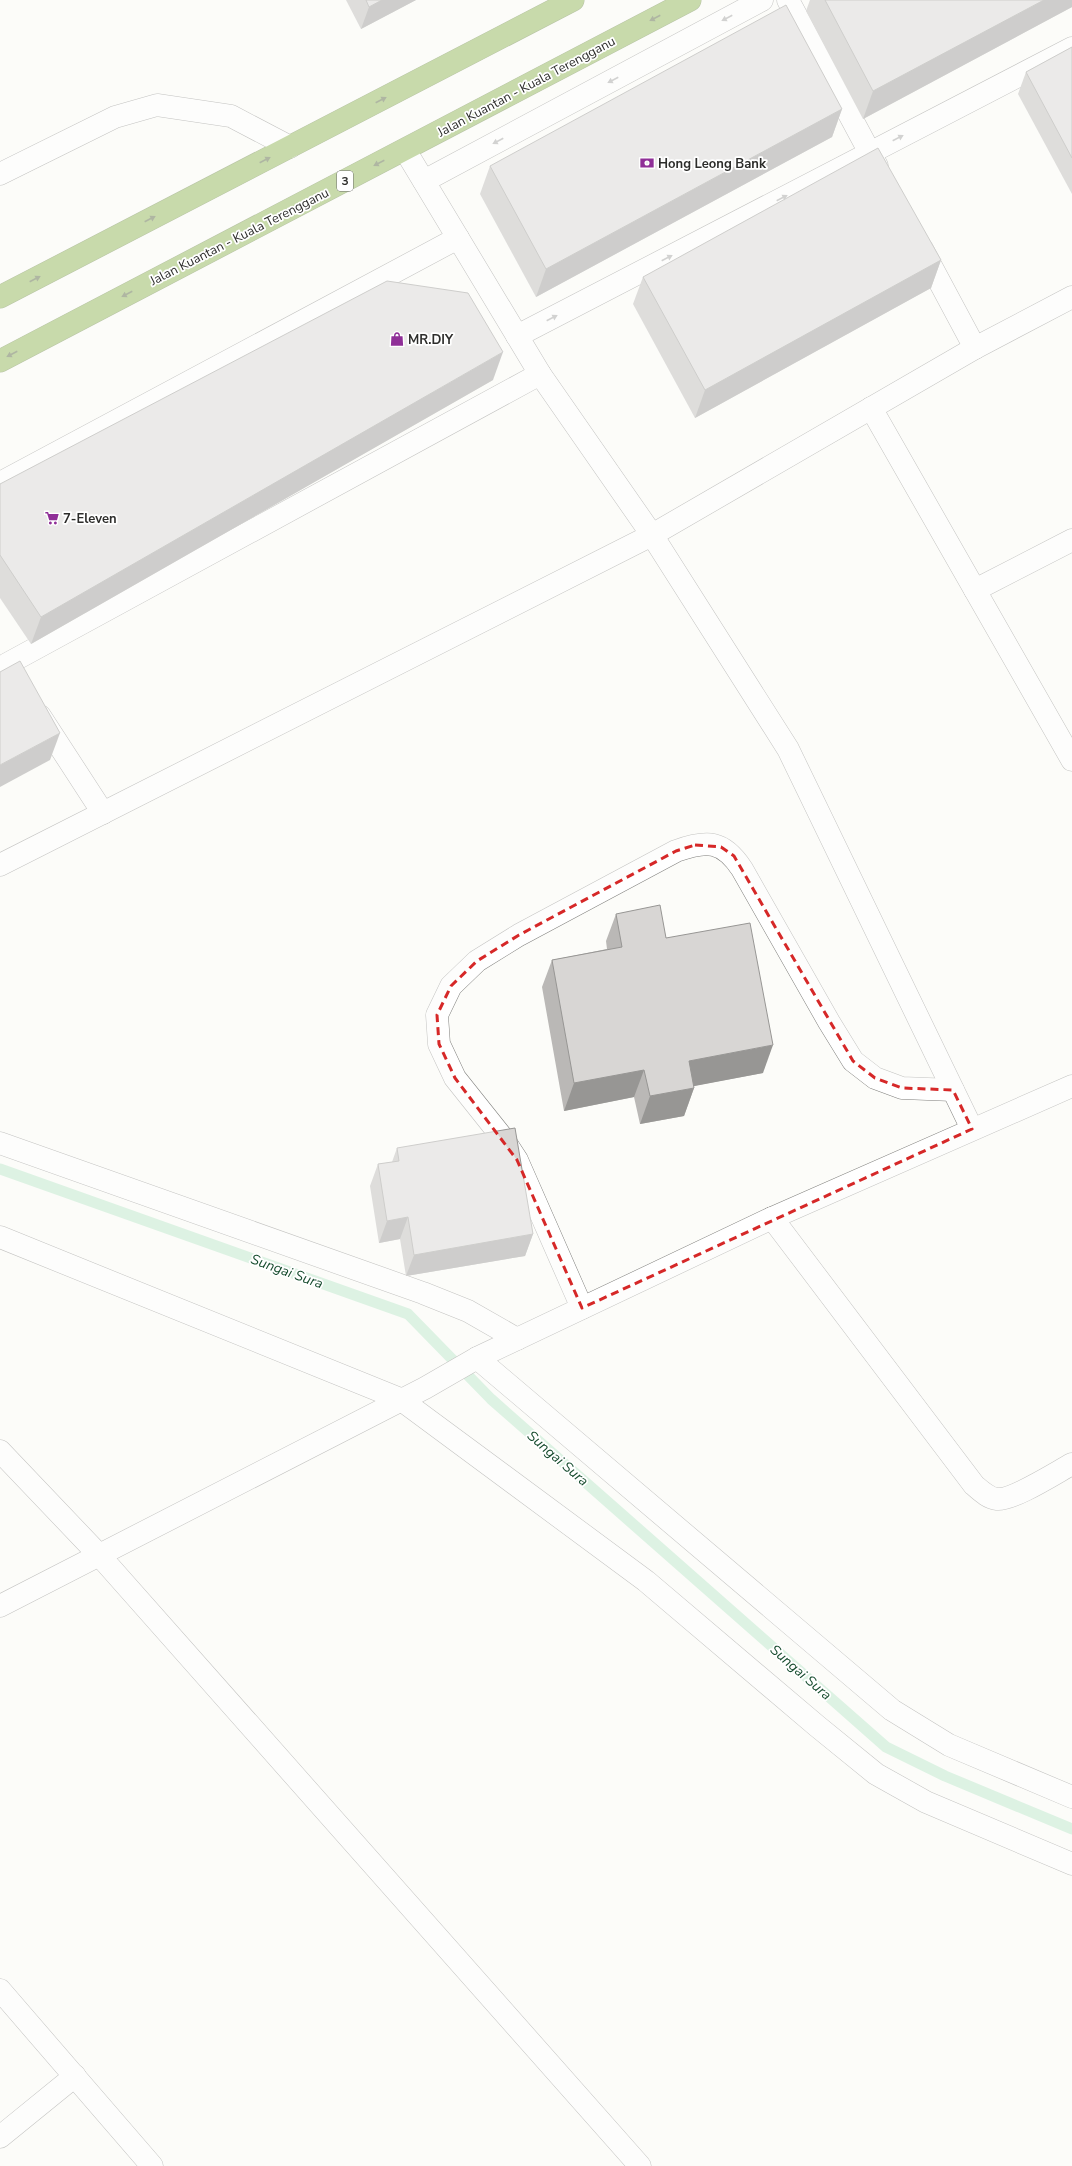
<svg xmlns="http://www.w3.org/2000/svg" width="1072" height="2166" viewBox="0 0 1072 2166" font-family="'Nunito Sans',sans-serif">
	<rect width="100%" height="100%" fill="#fcfcf9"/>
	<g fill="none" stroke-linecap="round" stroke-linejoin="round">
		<polyline stroke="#b8e7c7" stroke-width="11" points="0,1169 408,1314 491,1399 886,1747 945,1776 1072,1829"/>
		<defs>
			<g id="minor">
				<polyline points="788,0 877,166"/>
				<polyline points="405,150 540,374 652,535 788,749 972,1129"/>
				<polyline points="0,174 115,117 157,105 231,116 290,147"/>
				<polyline points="424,181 762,0"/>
				<polyline points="922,249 975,348"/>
				<polyline points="517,336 1072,48"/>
				<polyline points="871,408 1072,760"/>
				<polyline points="0,483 458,238"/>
				<polyline points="975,590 1072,540"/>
				<polyline points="7,664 540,374"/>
				<polyline points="40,716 103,813"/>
				<polyline points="0,865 652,535 975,348 1072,297"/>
				<polyline points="0,1143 423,1293 468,1311 517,1339"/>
				<path d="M772,1218l202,267c7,6 14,13 23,14 15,2 60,-27 75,-35"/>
				<polyline points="0,1237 400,1399 646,1581 817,1726 876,1774 926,1802 1072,1864"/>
				<path d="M582,1308l-65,-148 -15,-23 -47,-59 -16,-34 -2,-29 14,-29 26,-25 42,-26 157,-84c31,-11 47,-11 66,18l87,153 24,39 22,17 27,10 51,2"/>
				<polyline points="477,1358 892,1710 949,1745 1072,1797"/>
				<polyline points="0,1451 100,1556 640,2166"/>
				<polyline points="0,1606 425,1388 477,1358 772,1218 1072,1086"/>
				<polyline points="0,1990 152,2166"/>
				<polyline points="0,2137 75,2076"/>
			</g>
			<g id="highway">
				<polyline points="0,297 573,0"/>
				<polyline points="0,361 690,0"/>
			</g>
		</defs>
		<use href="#minor" stroke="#81807e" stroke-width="23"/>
		<use href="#highway" stroke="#698341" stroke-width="23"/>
		<use href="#minor" stroke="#fff" stroke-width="22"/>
		<use href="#highway" stroke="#89b14d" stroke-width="22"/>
	</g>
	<g fill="#bab8b6">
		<polygon points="346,0 416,0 361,29"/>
		<polygon points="810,0 1072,0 1072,7 863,119 806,11"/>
		<polygon points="1072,47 1072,194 1018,94 1026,72"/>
		<polygon points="842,109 832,137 536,297 480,194 490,166"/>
		<polygon points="941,260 931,288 695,418 633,304 643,277"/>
		<polygon points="493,380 31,644 0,598 0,484"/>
		<polygon points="616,914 666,938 763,1073 693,1086 694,1088 684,1116 640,1124 634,1097 564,1111 542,987 552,960 607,949 606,941"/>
		<polygon points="397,1148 533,1234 525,1256 406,1276 400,1239 379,1243 370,1186 378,1164 392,1162"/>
	</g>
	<g fill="#979694">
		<polygon points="382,0 416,0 361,29 369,7"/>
		<polygon points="1044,0 1072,0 1072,7 863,119 873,91"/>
		<polygon points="842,109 832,137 536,297 546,269"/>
		<polygon points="941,260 931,288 695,418 705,390"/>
		<polygon points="503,352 493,380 31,644 41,617"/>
		<polygon points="60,733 50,760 0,787 0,765"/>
		<polygon points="773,1045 763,1073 679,1089 689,1061"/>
		<polygon points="644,1070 634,1097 564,1111 574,1083"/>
		<polygon points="694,1088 684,1116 640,1124 650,1096"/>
		<polygon points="408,1217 400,1239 379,1243 387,1221"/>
		<polygon points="533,1234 525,1256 406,1276 414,1255"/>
	</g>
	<g fill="#d8d6d4" stroke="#979694">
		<polygon points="366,0 382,0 369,7"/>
		<polygon points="825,0 1044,0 873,91"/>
		<polygon points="786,5 842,109 546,269 490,166"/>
		<polygon points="1072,47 1072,158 1026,72"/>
		<polygon points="878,148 941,260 705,390 643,277"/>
		<polygon points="387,281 468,293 503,352 41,617 0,555 0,484"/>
		<polygon points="20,661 60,733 0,765 0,672"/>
		<polygon points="660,905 666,938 750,923 773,1045 689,1061 694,1088 650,1096 644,1070 574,1083 552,960 622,947 616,914"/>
		<polygon points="515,1128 533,1234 414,1255 408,1217 387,1221 378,1164 399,1161 397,1148"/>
	</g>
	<defs><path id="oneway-solid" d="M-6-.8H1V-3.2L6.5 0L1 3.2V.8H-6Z"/></defs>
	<g fill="#526239">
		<use href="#oneway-solid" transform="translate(655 18) rotate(152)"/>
		<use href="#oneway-solid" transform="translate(381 100) rotate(-27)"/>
		<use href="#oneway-solid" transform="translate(265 160) rotate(-27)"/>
		<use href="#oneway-solid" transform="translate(379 163) rotate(153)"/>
		<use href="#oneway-solid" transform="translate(150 219) rotate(-27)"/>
		<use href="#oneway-solid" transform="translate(35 279) rotate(-27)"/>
		<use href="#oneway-solid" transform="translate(127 294) rotate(152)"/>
		<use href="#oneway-solid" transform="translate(12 354) rotate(152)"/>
	</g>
	<g fill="#a0a0a0">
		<use href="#oneway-solid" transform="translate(727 18) rotate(152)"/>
		<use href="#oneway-solid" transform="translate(613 80) rotate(152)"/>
		<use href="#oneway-solid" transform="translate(898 138) rotate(-27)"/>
		<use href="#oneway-solid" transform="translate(498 141) rotate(152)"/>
		<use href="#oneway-solid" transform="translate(782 198) rotate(-27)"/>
		<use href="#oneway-solid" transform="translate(667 258) rotate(-27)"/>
		<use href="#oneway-solid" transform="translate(552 318) rotate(-27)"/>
	</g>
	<path d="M0 0H1072V2166H0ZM695,845l26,2 13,9 119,205 22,17 27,10 51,2 19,39 -390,179 -65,-148 -62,-82 -16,-34 -2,-29 14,-29 26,-25 42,-26 157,-84z" fill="#fcfcf9" fill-opacity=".55" fill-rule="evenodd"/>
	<path fill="none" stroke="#d62828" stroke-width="3" stroke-dasharray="8 5" stroke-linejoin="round" d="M695,845l26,2 13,9 119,205 22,17 27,10 51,2 19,39 -390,179 -65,-148 -62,-82 -16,-34 -2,-29 14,-29 26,-25 42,-26 157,-84z"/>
	<defs>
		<symbol id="bank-bare" viewBox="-9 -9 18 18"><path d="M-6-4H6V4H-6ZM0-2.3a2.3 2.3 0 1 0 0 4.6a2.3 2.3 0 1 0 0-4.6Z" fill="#8f2f97" stroke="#fff" stroke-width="2.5" paint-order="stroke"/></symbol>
		<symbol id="shop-bare" viewBox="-9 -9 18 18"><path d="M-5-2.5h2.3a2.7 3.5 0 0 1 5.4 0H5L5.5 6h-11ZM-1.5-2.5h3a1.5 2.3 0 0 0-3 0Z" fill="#8f2f97" stroke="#fff" stroke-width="2.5" paint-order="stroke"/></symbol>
		<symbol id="supermarket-bare" viewBox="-9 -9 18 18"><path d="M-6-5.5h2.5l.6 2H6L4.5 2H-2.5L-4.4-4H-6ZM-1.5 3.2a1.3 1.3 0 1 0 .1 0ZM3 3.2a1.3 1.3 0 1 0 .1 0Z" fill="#8f2f97" stroke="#fff" stroke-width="2.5" paint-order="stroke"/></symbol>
	</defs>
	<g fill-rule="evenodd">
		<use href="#bank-bare" x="637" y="153" width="20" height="20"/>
		<use href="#shop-bare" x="387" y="329" width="20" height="20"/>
		<use href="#supermarket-bare" x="42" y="508" width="20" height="20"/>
	</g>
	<g text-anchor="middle" stroke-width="3.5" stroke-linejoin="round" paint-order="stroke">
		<rect fill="#fff" stroke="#6c6c6b" stroke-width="1" x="337" y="171" width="16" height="20" rx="3"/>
		<g font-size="12" font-weight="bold" fill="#2d2d2b">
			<text x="345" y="185">3</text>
		</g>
		<g font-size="13" fill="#2d2d2b" stroke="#fff">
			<text transform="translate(526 86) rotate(-28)" y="5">Jalan Kuantan - Kuala Terengganu</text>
			<text transform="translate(239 236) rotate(-27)" y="5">Jalan Kuantan - Kuala Terengganu</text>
		</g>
		<g font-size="13" font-weight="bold" fill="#2d2d2b" stroke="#fff" text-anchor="start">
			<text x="658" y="168">Hong Leong Bank</text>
			<text x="408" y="344">MR.DIY</text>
			<text x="63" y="523">7-Eleven</text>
		</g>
		<g font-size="14" font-style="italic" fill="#154b2d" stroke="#fff">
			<text transform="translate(287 1271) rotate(20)" y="5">Sungai Sura</text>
			<text transform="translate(558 1458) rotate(41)" y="5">Sungai Sura</text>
			<text transform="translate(801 1672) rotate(41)" y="5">Sungai Sura</text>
		</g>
	</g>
</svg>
